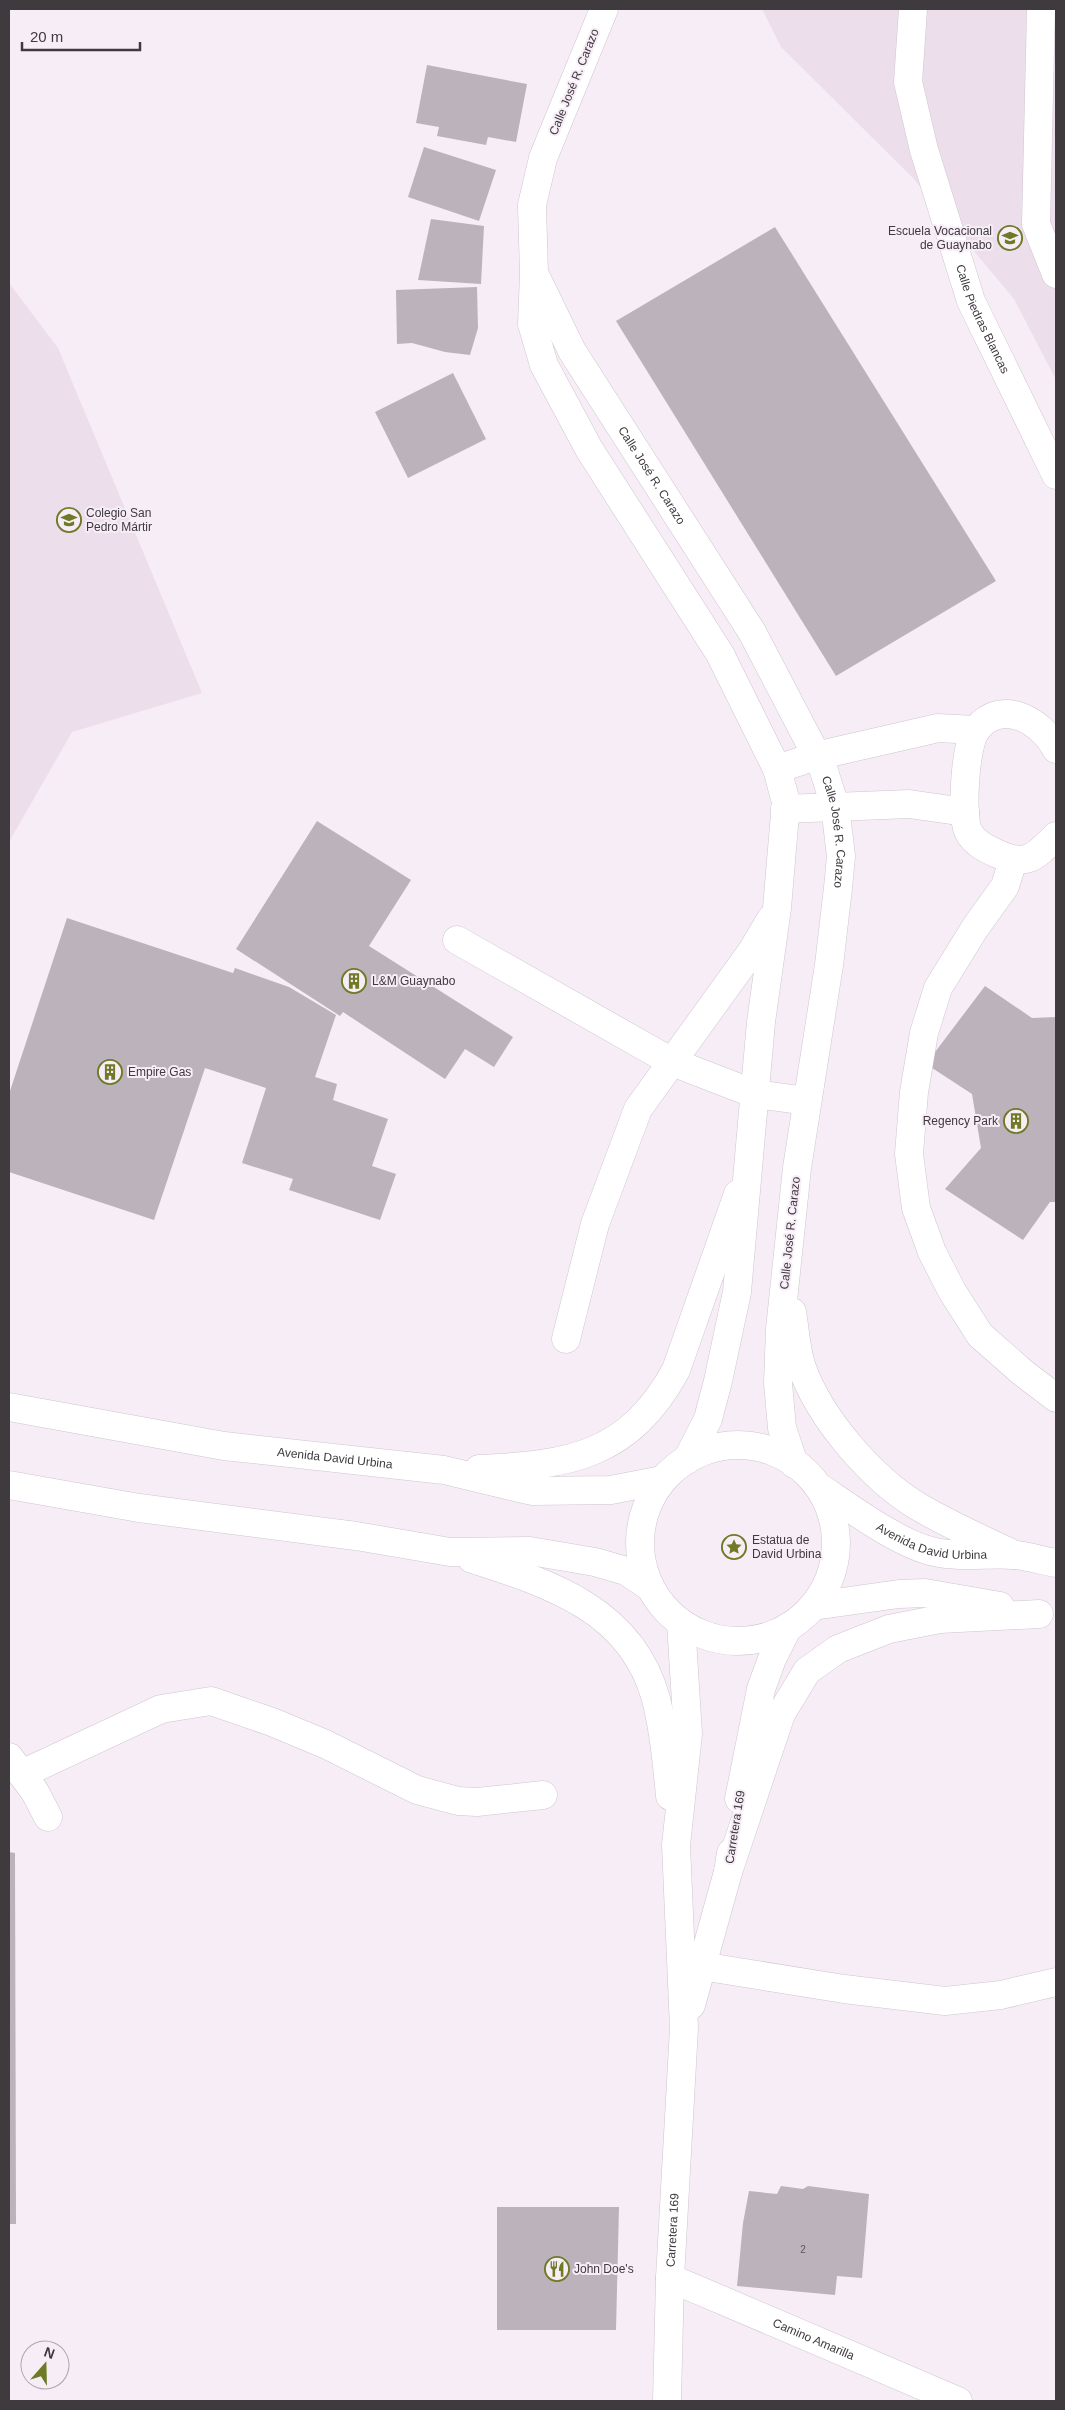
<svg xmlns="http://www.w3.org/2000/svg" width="1065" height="2410" viewBox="0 0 1065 2410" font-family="Arial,sans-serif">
	<rect width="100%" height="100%" fill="#f7edf7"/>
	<g fill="#eddeec">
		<polygon points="762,9 1056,9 1056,380 1014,299 913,178 781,47"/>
		<polygon points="9,283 58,348 202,693 72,732 9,842"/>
	</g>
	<g fill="#bcb2bb">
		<polygon points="427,65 527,84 516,142 488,137 486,145 437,136 439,127 416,123"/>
		<polygon points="424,147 496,170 479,221 408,197"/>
		<polygon points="431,219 484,226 481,284 418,280"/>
		<polygon points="775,227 996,581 836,676 616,321"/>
		<polygon points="477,287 478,328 470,355 445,352 412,343 397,344 396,290"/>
		<polygon points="453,373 486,439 408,478 375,412"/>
		<polygon points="317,821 411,880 369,946 513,1037 494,1067 465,1049 445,1079 343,1012 340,1016 236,949"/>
		<polygon points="67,918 233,973 235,968 289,987 336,1015 315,1077 337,1084 333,1100 388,1119 372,1166 396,1174 380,1220 289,1190 293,1179 242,1163 266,1088 205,1068 154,1220 9,1172 9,1094"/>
		<polygon points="985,986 1032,1018 1056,1017 1056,1202 1050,1202 1023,1240 945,1189 981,1148 972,1094 926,1064"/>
		<polygon points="9,1852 15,1853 16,2224 9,2224"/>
		<polygon points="781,2186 803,2189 808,2186 869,2194 862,2278 837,2276 835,2295 737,2286 743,2223 749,2191 777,2194"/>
		<polygon points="497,2207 619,2207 616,2330 497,2330"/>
	</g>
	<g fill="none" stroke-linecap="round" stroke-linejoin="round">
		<defs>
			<g id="minor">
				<polyline points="604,9 543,158 532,205 534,274 532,324 544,365 589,449 720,654 777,769 786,802 777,908 761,1022 737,1292 718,1381 708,1419 687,1460"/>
				<path id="s1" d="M913,9l-5,73 16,68 47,151 85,174"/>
				<polyline points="1041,9 1036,224 1056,274"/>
				<path id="s2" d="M536,277l36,74 180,281 71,136 12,38 6,50 -3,32 -9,77 -32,203 -17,161 -2,54 4,45 12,36"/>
				<path d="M1056,749c-14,-28 -55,-52 -80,-19 -11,15 -15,84 -8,101 6,12 18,18 30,23 29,13 37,3 58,-18"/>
				<polyline points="777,769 816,756 938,728 976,730"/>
				<polyline points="785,809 909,804 965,812"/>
				<polyline points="1013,860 1005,886 975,928 938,988 924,1033 914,1092 909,1154 916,1208 932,1252 952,1291 980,1335 1022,1372 1056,1398"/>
				<polyline points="457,940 672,1062 755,1094 807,1101"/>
				<path d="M792,1312c3,17 4,37 9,53 18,53 71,114 118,142 31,18 64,33 96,48"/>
				<polyline points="566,1339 595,1224 638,1109 752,951 771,919"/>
				<path id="s3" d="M9,1407l215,39 220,24 88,21 79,-1 51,-10"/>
				<circle cx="738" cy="1543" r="98"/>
				<path d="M479,1469c91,-4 150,-13 197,-99l62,-176"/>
				<polyline points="9,1485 139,1508 356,1536 450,1552 530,1551 595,1562 626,1571 650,1587"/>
				<path id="s4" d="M819,1487c30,20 81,58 116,65 27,6 53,1 80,3 14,1 28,6 41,8"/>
				<path d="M472,1559c79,25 160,51 184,140 8,32 11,65 14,97"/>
				<polyline points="813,1606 899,1594 925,1593 1000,1606"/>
				<polyline points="9,1757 35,1792 48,1817"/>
				<polyline points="22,1774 161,1709 211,1701 272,1722 325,1744 417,1790 458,1801 477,1802 543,1795"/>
				<polyline points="739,1799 761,1689 772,1659 788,1627"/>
				<polyline points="728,1872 781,1714 807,1671 838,1649 889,1629 940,1619 1039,1614"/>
				<polyline points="701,1966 844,1989 945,2001 1001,1995 1056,1982"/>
				<polyline points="691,2005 728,1872 731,1853"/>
				<path id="s5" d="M670,2278l288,123"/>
				<path id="s6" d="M667,2401l3,-123 14,-250 -8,-183 12,-111 -7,-111"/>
			</g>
		</defs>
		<use href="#minor" stroke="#cfc5cf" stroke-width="29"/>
		<use href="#minor" stroke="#fff" stroke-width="28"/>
	</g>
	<defs>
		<symbol id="school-ring" viewBox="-11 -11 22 22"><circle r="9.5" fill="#f7edf7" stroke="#6f7a26" stroke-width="1.5"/><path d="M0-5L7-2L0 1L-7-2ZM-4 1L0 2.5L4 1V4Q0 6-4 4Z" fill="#6f7a26"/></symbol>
		<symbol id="university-ring" viewBox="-11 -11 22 22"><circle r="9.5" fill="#f7edf7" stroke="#6f7a26" stroke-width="1.5"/><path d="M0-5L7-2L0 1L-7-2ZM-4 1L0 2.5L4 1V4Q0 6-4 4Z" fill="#6f7a26"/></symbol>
		<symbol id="building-ring" viewBox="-11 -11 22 22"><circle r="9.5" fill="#f7edf7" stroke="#6f7a26" stroke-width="1.5"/><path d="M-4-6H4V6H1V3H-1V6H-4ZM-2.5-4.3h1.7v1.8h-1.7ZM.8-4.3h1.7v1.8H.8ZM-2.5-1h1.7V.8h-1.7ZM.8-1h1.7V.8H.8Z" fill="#6f7a26"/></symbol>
		<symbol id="sight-ring" viewBox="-11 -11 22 22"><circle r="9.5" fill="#f7edf7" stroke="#6f7a26" stroke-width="1.5"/><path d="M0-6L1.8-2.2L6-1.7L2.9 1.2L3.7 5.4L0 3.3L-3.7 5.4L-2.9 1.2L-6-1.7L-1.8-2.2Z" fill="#6f7a26"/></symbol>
		<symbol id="restaurant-ring" viewBox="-11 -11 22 22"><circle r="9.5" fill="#f7edf7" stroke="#6f7a26" stroke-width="1.5"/><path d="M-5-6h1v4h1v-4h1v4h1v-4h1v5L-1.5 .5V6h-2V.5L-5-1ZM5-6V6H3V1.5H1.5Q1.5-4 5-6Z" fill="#6f7a26"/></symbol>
	</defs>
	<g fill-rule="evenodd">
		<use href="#school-ring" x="996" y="224" width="28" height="28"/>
		<use href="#university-ring" x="55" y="506" width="28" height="28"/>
		<use href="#building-ring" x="340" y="967" width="28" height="28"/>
		<use href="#building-ring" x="96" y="1058" width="28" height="28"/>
		<use href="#building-ring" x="1002" y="1107" width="28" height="28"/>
		<use href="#sight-ring" x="720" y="1533" width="28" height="28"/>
		<use href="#restaurant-ring" x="543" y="2255" width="28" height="28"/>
	</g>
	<g text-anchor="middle" stroke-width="4" stroke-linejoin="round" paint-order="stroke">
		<g font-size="10" fill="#5e585d">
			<text x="803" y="2253">2</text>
		</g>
		<g font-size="12" fill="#3e3a3e" stroke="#f7edf7">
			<text transform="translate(574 82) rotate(-68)" y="4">Calle José R. Carazo</text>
			<text dy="4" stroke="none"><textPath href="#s1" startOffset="322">Calle Piedras Blancas</textPath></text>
			<text dy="4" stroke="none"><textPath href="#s2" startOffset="230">Calle José R. Carazo</textPath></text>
			<text dy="4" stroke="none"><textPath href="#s2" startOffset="635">Calle José R. Carazo</textPath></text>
			<text transform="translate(790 1233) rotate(-84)" y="4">Calle José R. Carazo</text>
			<text dy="4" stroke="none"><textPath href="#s3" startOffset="330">Avenida David Urbina</textPath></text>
			<text dy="4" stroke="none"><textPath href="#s4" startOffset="128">Avenida David Urbina</textPath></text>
			<text transform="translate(735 1827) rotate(-81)" y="4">Carretera 169</text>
			<text dy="4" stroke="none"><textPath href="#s6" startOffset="171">Carretera 169</textPath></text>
			<text dy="4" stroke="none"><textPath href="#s5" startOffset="156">Camino Amarilla</textPath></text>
		</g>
		<g font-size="12" fill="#3e3a3e" stroke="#f7edf7" text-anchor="start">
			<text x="992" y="235" text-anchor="end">Escuela Vocacional<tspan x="992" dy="14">de Guaynabo</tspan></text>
			<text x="86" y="517">Colegio San<tspan x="86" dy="14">Pedro Mártir</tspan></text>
			<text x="372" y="985">L&amp;M Guaynabo</text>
			<text x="128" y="1076">Empire Gas</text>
			<text x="998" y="1125" text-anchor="end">Regency Park</text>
			<text x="752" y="1544">Estatua de<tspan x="752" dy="14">David Urbina</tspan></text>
			<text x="574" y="2273">John Doe's</text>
		</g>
	</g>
	<rect width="1065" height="2410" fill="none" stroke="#3e3a3e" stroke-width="20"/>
	<g transform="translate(45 2365) rotate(20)"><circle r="24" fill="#f7edf7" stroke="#ada5ad"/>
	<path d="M0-4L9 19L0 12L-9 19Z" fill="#6f7a26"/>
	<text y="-8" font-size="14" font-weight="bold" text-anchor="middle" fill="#3e3a3e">N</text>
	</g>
	<path d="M22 42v8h118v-8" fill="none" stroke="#3e3a3e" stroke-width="2.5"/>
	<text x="30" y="42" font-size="15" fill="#3e3a3e" stroke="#f7edf7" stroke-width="4" paint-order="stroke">20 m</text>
</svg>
